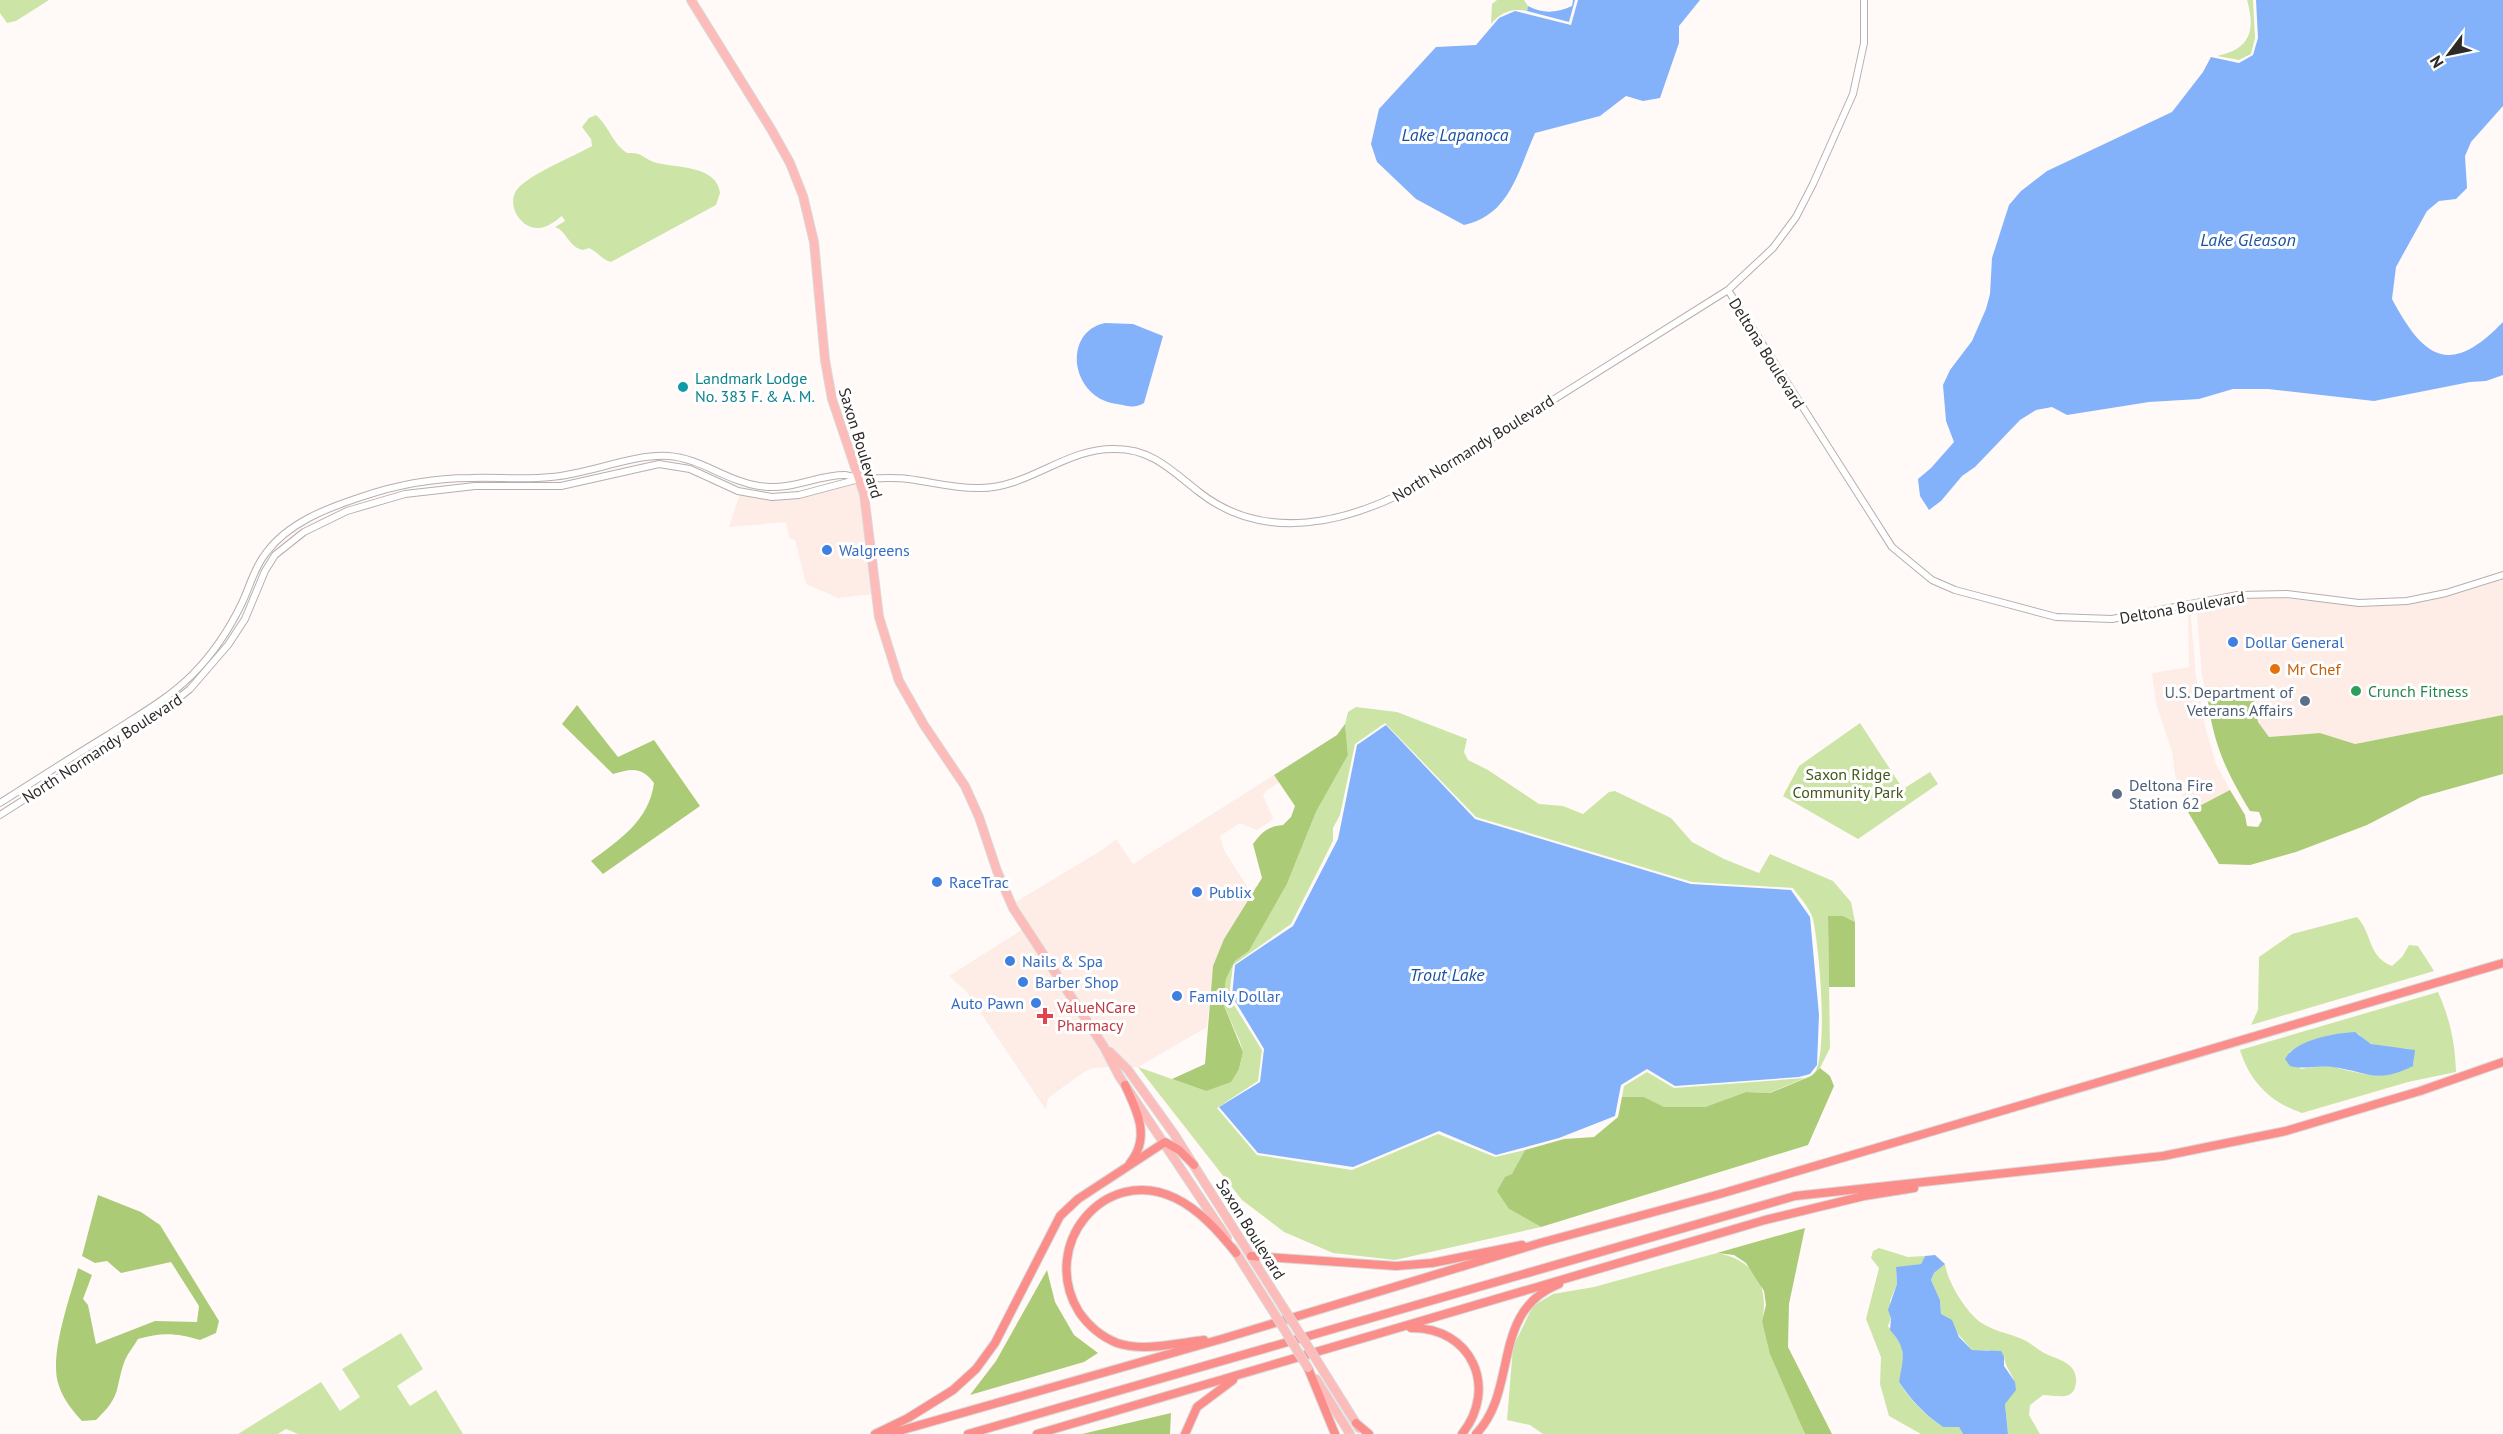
<svg xmlns="http://www.w3.org/2000/svg" width="2503" height="1434" viewBox="0 0 2503 1434" font-family="'PT Sans',sans-serif">
	<rect width="100%" height="100%" fill="#fffaf8"/>
	<g fill="#fdede6">
		<polygon points="858,482 873,594 838,598 806,584 795,540 789,538 786,522 729,527 740,494 782,499"/>
		<polygon points="2503,577 2503,715 2355,744 2320,733 2269,737 2258,722 2250,689 2208,702 2202,675 2196,605 2238,597 2271,597 2359,606 2407,604 2446,596"/>
		<polygon points="2190,606 2196,676 2205,726 2216,764 2230,790 2188,812 2175,775 2172,751 2156,704 2152,673 2189,667 2188,617 2185,608"/>
		<polygon points="1274,775 1280,782 1267,790 1263,796 1273,818 1270,822 1256,830 1240,823 1220,836 1224,850 1248,888 1257,887 1224,939 1213,966 1207,1027 1138,1067 1129,1067 1107,1045 1014,903 1102,850 1116,839 1133,864"/>
		<polygon points="1023,929 1101,1047 1111,1067 1093,1068 1084,1072 1048,1098 1046,1110 966,991 949,976"/>
	</g>
	<g fill="#cce5a7" fill-rule="evenodd">
		<polygon points="0,0 49,0 16,21 7,23 0,13"/>
		<path d="M1497,0h27l4,6 -1,5c-15,-3 -26,1 -36,13l1,-20z"/>
		<path d="M2247,0h6l2,38 -4,16 -12,6 -22,-4c33,-7 39,-25 30,-56z"/>
		<path d="M596,115c13,11 16,28 31,38 17,-1 16,6 30,10 19,5 60,2 63,30l-4,12 -105,57c-9,-2 -13,-10 -22,-14l-6,2c-15,-3 -15,-18 -28,-23l10,-6 -3,-5c-7,5 -16,13 -25,12 -19,-1 -32,-27 -18,-41 17,-16 52,-29 73,-41l-1,-7 -9,-12 7,-9z"/>
		<path d="M1356,707l41,5 70,27 -3,13 4,8 20,10 51,34 24,2 20,8 26,-22 6,-1 56,27 21,24 32,17 35,14 11,-19 63,27 18,21 4,20 -12,-6h-15l2,132 -10,20 -6,6c15,-21 5,-128 -1,-155 -3,-11 -14,-22 -20,-31l-101,-6 -216,-65 -91,-94 -30,21 -15,71 -7,13v13l-42,83 -58,41 -4,32 33,53 -4,31 -41,27 40,47 95,15 86,-36 57,23 30,-7 -13,25 -3,34 32,18 -146,33 -62,-7 -49,-21 -42,-32 -104,-133 68,24 33,-22 4,-17 -3,-10 -17,-39 3,-24 9,-18 14,-10 38,-67 29,-72 32,-57 -3,-31 3,-12z"/>
		<polygon points="1860,723 1903,789 1930,772 1938,784 1858,839 1783,796 1799,766"/>
		<path d="M2357,917c16,17 10,39 35,49l10,-9 7,-12 9,1 16,25 -183,54 7,-15 1,-53 33,-23z"/>
		<path d="M2438,992c12,27 17,50 18,80l-48,10 -106,31c-32,-11 -52,-31 -62,-63zM2338,1034h21c12,16 33,13 51,15l4,14c-26,20 -51,11 -80,4 -9,-2 -23,0 -33,2l-12,-17 25,-11z"/>
		<polygon points="1647,1072 1674,1088 1805,1078 1769,1093 1746,1092 1705,1107 1663,1107 1644,1097 1622,1097 1624,1086"/>
		<path d="M1879,1248l29,9 17,-1 -4,8 -25,4 1,16 -7,17 1,17 -3,8 14,20 2,20 -5,16c12,19 25,32 44,45h16l4,7h-42l-32,-18 -9,-32 1,-27 -15,-38 13,-51 -8,-10 2,-7z"/>
		<path d="M1717,1253c36,6 53,33 45,68l43,113h-262l-13,-9 -23,-5 6,-73 20,-41 20,-12 41,-7z"/>
		<path d="M1945,1264c3,19 20,46 35,58 13,9 28,11 42,17 9,4 16,11 24,15 13,6 32,9 30,29 -2,19 -20,12 -33,12l-13,10 -1,10 11,19h-32l-3,-30c2,-7 9,-9 10,-16 2,-10 -11,-19 -11,-33l-17,-5h-15l-31,-36 -1,-14 -9,-20 3,-7z"/>
		<polygon points="401,1333 423,1369 397,1386 410,1406 436,1390 463,1434 298,1434 286,1429 278,1434 238,1434 321,1382 340,1411 360,1397 342,1369"/>
	</g>
	<g fill="#accb77">
		<path d="M2251,689l7,33 11,15 51,-4 35,11 148,-29v59l-82,23 -54,28 -71,27 -46,13 -31,-1 -31,-52 42,-22 15,25 2,11 11,1 4,-7 -3,-8 -9,-1c-23,-38 -36,-65 -42,-109z"/>
		<path d="M577,705l41,52 36,-17 46,66 -97,68 -12,-13c28,-21 58,-40 63,-78 -13,-17 -23,-14 -41,-9l-51,-50z"/>
		<path d="M1345,724l3,31 -32,57 -29,72 -38,67 -14,10 -9,18 -3,24 20,49 -4,17 -8,13 -25,9 -34,-12 33,-15 8,-98 11,-27 38,-61 -9,-34c8,-11 15,-18 30,-19l8,-8 4,-11 -21,-31 63,-40z"/>
		<polygon points="1828,916 1843,916 1855,922 1855,987 1829,987"/>
		<polygon points="1820,1068 1830,1076 1834,1086 1808,1145 1541,1227 1509,1209 1497,1191 1505,1177 1512,1174 1525,1150 1564,1139 1594,1137 1618,1117 1622,1097 1644,1097 1664,1107 1705,1107 1746,1092 1770,1093 1811,1076"/>
		<path d="M98,1195l43,17 19,13 59,96 -3,12 -16,7c-23,-7 -39,-8 -62,-1 -4,7 -10,14 -13,21 -11,30 -2,34 -29,60l-14,1c-9,-10 -19,-22 -23,-35 -11,-29 11,-88 19,-118l14,7 -9,24 5,6 8,39 59,-23 42,1 2,-16 -28,-44 -50,11 -14,-12 -12,2 -13,-7z"/>
		<polygon points="1805,1228 1789,1304 1788,1347 1832,1434 1805,1434 1770,1354 1762,1321 1766,1305 1764,1291 1746,1263 1734,1255 1717,1253"/>
		<polygon points="1047,1270 1055,1302 1074,1335 1098,1353 1084,1362 970,1395 996,1361"/>
		<polygon points="1171,1413 1170,1434 1082,1434"/>
	</g>
	<g fill="#84b2fa">
		<path d="M1573,0h2l-6,22 -42,-11 1,-5c15,8 28,7 44,0z"/>
		<path d="M1578,0h122l-21,26v17l-19,55 -17,3 -17,-5 -26,20 -65,17c-17,38 -25,82 -71,92l-48,-26 -39,-37 -6,-18 8,-35 57,-62 40,-2 23,-27 16,-7 56,14z"/>
		<path d="M2256,0h247v106l-32,36 -6,14 2,32 -11,11 -17,2 -12,10 -31,56 -4,32c32,60 58,78 111,23v53l-17,6 -16,1 -96,19 -106,-12h-35l-34,10 -50,3 -82,13 -15,-8 -16,3 -16,10 -45,47 -13,9 -21,25 -12,9 -9,-14 -2,-17 13,-11 23,-26 -8,-21 -3,-36 7,-15 22,-29 14,-32 4,-15 2,-36 17,-53 12,-14 26,-20 125,-59 31,-40 8,-15 28,6 14,-8 5,-17z"/>
		<path d="M1105,323l28,1 30,12 -19,67c-11,6 -15,3 -27,1 -47,-6 -55,-72 -12,-81z"/>
		<polygon points="1386,725 1475,819 1691,884 1791,890 1810,917 1819,1015 1817,1065 1810,1074 1799,1077 1675,1086 1647,1069 1621,1085 1615,1116 1559,1138 1496,1155 1439,1131 1353,1167 1258,1153 1219,1107 1260,1082 1264,1049 1232,996 1235,965 1293,926 1338,839 1357,745"/>
		<path d="M2355,1032l16,12 44,6 -2,16c-37,19 -47,5 -81,1 -15,-2 -28,3 -42,-1l-5,-7c10,-19 50,-26 70,-27z"/>
		<path d="M1935,1255l10,9 -11,9 -3,7 9,20 1,14 11,6 7,17 13,13 29,1 3,5v10l11,16 1,8 -11,14 3,30h-45l-4,-7h-16c-19,-13 -31,-26 -44,-45 4,-24 9,-32 -9,-52l1,-12 -3,-8 9,-26 -1,-17 25,-3 4,-8z"/>
	</g>
	<g fill="none" stroke-linecap="round" stroke-linejoin="round">
		<defs>
			<g id="minor">
				<polyline points="1728,290 1892,547 1932,580 1955,590 2056,617 2112,619 2238,595 2287,594 2359,603 2407,601 2446,593 2503,575"/>
				<path d="M0,803c36,-23 72,-46 108,-68 29,-19 60,-36 84,-60 21,-21 37,-45 50,-72 8,-17 12,-35 24,-50 22,-30 61,-45 95,-56 35,-12 73,-19 110,-19 26,-1 53,2 80,-1 38,-3 81,-23 117,-21 33,2 58,25 91,30 35,5 56,-11 86,-11 1,0 14,3 16,3 16,1 31,-1 47,1 24,3 48,10 72,9 49,0 87,-41 136,-39 36,0 56,22 83,43 66,52 149,31 217,-6l312,-196 45,-42 23,-31 17,-33 40,-90 11,-51v-43"/>
				<polyline points="0,815 161,712 190,689 228,645 245,619 265,571 275,555 304,532 347,511 405,494 475,486 561,486 659,464 690,469 738,491 772,497 799,495 859,479"/>
			</g>
			<g id="major">
				<polyline points="691,0 771,129 790,163 803,196 814,242 825,360 832,399 864,494 879,617 899,681 924,725 965,786 979,817 997,871 1013,908 1104,1047 1119,1076 1227,1238"/>
				<polyline points="1110,1052 1128,1070 1174,1134 1283,1307"/>
				<polyline points="1233,1248 1269,1305"/>
				<polyline points="1319,1364 1359,1428"/>
				<polyline points="1316,1379 1350,1434"/>
			</g>
			<g id="highway">
				<path d="M1125,1085c12,26 26,52 5,78"/>
				<polyline points="1251,1256 1396,1266 1432,1263 1522,1245"/>
				<path d="M1411,1328c60,-1 88,59 51,106"/>
				<path d="M1204,1340c-27,3 -61,12 -87,3 -15,-6 -29,-18 -38,-31 -41,-67 26,-148 96,-114 25,12 44,34 61,55"/>
				<polyline points="1308,1368 1335,1434"/>
				<polyline points="1356,1423 1369,1434"/>
				<polyline points="875,1434 908,1418 953,1390 976,1369 995,1343 1060,1216 1078,1199 1165,1142 1179,1150 1194,1165"/>
				<polyline points="888,1434 1225,1338 1540,1243 1720,1194 2503,963"/>
				<polyline points="968,1434 1795,1196 2163,1156 2286,1131 2420,1091 2503,1062"/>
				<polyline points="1037,1434 1765,1220 1864,1196 1914,1188"/>
				<polyline points="1185,1434 1197,1407 1233,1380"/>
				<path d="M1476,1434c43,-44 14,-123 83,-150"/>
			</g>
		</defs>
		<use href="#minor" stroke="#b7afac" stroke-width="8"/>
		<use href="#major" stroke="#d9d9d8" stroke-width="10"/>
		<use href="#highway" stroke="#d9d9d8" stroke-width="10"/>
		<use href="#minor" stroke="#fff" stroke-width="6"/>
		<use href="#major" stroke="#fdbbb9" stroke-width="8"/>
		<use href="#highway" stroke="#fb8d8a" stroke-width="8"/>
		<defs>
			<g id="major-bridge">
				<polyline points="1269,1305 1308,1368"/>
				<polyline points="1283,1307 1319,1364"/>
			</g>
		</defs>
		<use href="#major-bridge" stroke="#d9d9d8" stroke-width="10" stroke-linecap="butt"/>
		<use href="#major-bridge" stroke="#fdbbb9" stroke-width="8"/>
	</g>
	<circle fill="#0f9aa8" stroke="#fff" stroke-width="2" cx="683" cy="387" r="6"/>
	<g fill="#3f7fe0" stroke="#fff" stroke-width="2">
		<circle cx="827" cy="550" r="6"/>
		<circle cx="2233" cy="642" r="6"/>
		<circle cx="937" cy="882" r="6"/>
		<circle cx="1197" cy="892" r="6"/>
		<circle cx="1010" cy="961" r="6"/>
		<circle cx="1023" cy="982" r="6"/>
		<circle cx="1177" cy="996" r="6"/>
		<circle cx="1036" cy="1003" r="6"/>
	</g>
	<circle fill="#e8710a" stroke="#fff" stroke-width="2" cx="2275" cy="669" r="6"/>
	<circle fill="#2e9e5b" stroke="#fff" stroke-width="2" cx="2356" cy="691" r="6"/>
	<g fill="#5c6f8a" stroke="#fff" stroke-width="2">
		<circle cx="2305" cy="701" r="6"/>
		<circle cx="2117" cy="794" r="6"/>
	</g>
	<path fill="#e0444e" stroke="#fff" stroke-width="2" d="M1042 1007h6v6h6v6h-6v6h-6v-6h-6v-6h6z"/>
	<g text-anchor="middle" stroke-width="6" stroke-linejoin="round" paint-order="stroke">
		<g font-size="16" fill="#2d2a28" stroke="#fff">
			<text transform="translate(1767 353) rotate(58)" y="6">Deltona Boulevard</text>
			<text transform="translate(861 443) rotate(73)" y="6">Saxon Boulevard</text>
			<text transform="translate(1473 448) rotate(-32)" y="6">North Normandy Boulevard</text>
			<text transform="translate(2182 607) rotate(-10)" y="6">Deltona Boulevard</text>
			<text transform="translate(102 748) rotate(-33)" y="6">North Normandy Boulevard</text>
			<text transform="translate(1251 1229) rotate(58)" y="6">Saxon Boulevard</text>
		</g>
		<g font-size="16" fill="#0d838f" stroke="#fff" text-anchor="start">
			<text x="695" y="384">Landmark Lodge<tspan x="695" dy="18">No. 383 F. &amp; A. M.</tspan></text>
		</g>
		<g font-size="16" fill="#366cbe" stroke="#fff" text-anchor="start">
			<text x="839" y="556">Walgreens</text>
			<text x="2245" y="648">Dollar General</text>
			<text x="949" y="888">RaceTrac</text>
			<text x="1209" y="898">Publix</text>
			<text x="1022" y="967">Nails &amp; Spa</text>
			<text x="1035" y="988">Barber Shop</text>
			<text x="1189" y="1002">Family Dollar</text>
			<text x="1024" y="1009" text-anchor="end">Auto Pawn</text>
		</g>
		<g font-size="16" fill="#c56008" stroke="#fff" text-anchor="start">
			<text x="2287" y="675">Mr Chef</text>
		</g>
		<g font-size="16" fill="#27864d" stroke="#fff" text-anchor="start">
			<text x="2368" y="697">Crunch Fitness</text>
		</g>
		<g font-size="16" fill="#4e5e75" stroke="#fff" text-anchor="end">
			<text x="2293" y="698">U.S. Department of<tspan x="2293" dy="18">Veterans Affairs</tspan></text>
			<text x="2129" y="791" text-anchor="start">Deltona Fire<tspan x="2129" dy="18">Station 62</tspan></text>
		</g>
		<g font-size="16" fill="#43571c" stroke="#fff">
			<text x="1848" y="780">Saxon Ridge<tspan x="1848" dy="18">Community Park</tspan></text>
		</g>
		<g font-size="16" fill="#be3a42" stroke="#fff" text-anchor="start">
			<text x="1057" y="1013">ValueNCare<tspan x="1057" dy="18">Pharmacy</tspan></text>
		</g>
		<g font-size="18" font-style="italic" fill="#1c52a4" stroke="#fff">
			<text x="1455" y="141">Lake Lapanoca</text>
			<text x="2248" y="246">Lake Gleason</text>
			<text x="1447" y="981">Trout Lake</text>
		</g>
	</g>
	<g transform="translate(2449 54) rotate(238)" stroke="#ffffff" stroke-width="4.5" paint-order="stroke">
	<path d="M0-4.5L10 22L0 15L-10 22Z" fill="#2d2a28"/>
	<text y="-9" font-size="16" font-weight="bold" text-anchor="middle" fill="#2d2a28">N</text>
	</g>
</svg>
